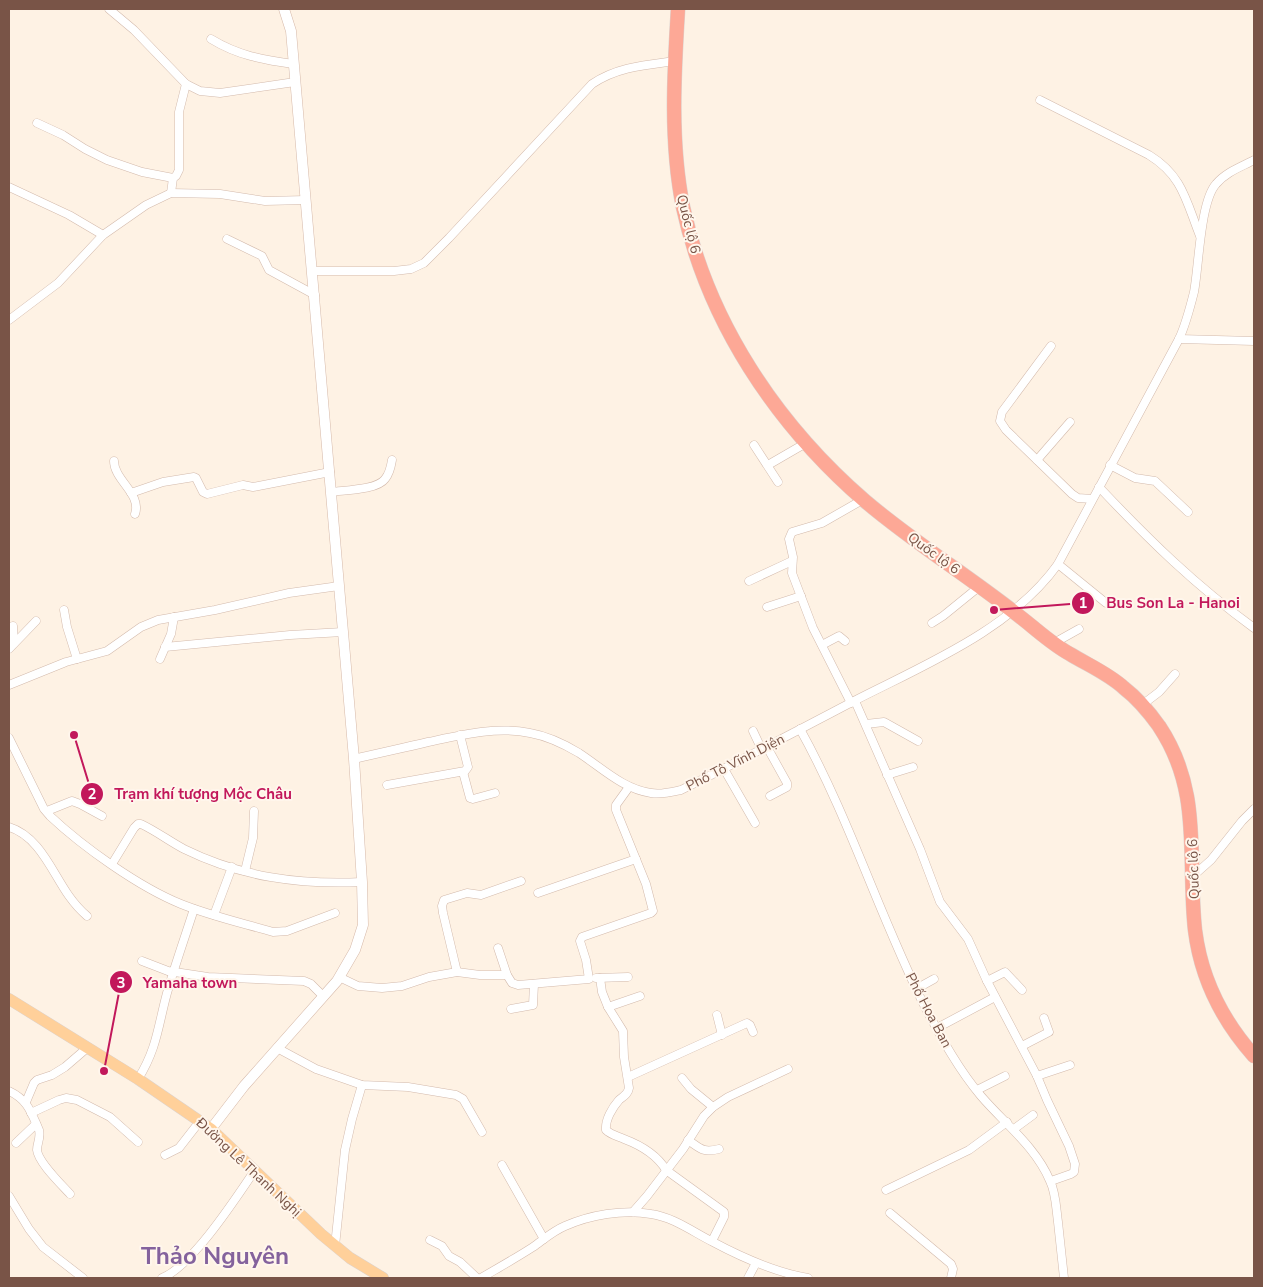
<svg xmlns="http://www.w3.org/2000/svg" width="1263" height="1287" viewBox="0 0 1263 1287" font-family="'Nunito Sans',sans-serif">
	<rect width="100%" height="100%" fill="#fef2e4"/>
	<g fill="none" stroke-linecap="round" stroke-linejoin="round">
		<defs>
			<g id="street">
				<polyline points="109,9 134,30 186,84 200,91 220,93 295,82"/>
				<path d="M211,39c26,16 52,21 82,25"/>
				<path d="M1040,100l109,55c34,21 37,46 51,81"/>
				<polyline points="37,123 63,135 85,149 107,160 142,172 173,178"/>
				<polyline points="9,187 69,215 103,235"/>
				<polyline points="171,193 173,178 176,176 179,170 179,112 186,84"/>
				<polyline points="227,239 262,256 269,270 315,295"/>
				<path d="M312,271h82l17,-2 13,-6 25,-25 143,-154c25,-17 53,-19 83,-23"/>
				<polyline points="9,320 58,283 103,235 146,205 171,193 220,194 265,201 306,200"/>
				<polyline points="1179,339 1254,341"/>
				<polyline points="1051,346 1002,412 1000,421 1006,430 1072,494 1078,498 1092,499"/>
				<polyline points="754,445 778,482"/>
				<polyline points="1037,460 1070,422"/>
				<path d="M114,461c0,19 28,33 21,53"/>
				<polyline points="768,465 806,443"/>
				<polyline points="1110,465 1135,478 1155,481 1188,512"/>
				<path d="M1099,487c50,53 96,98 155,141"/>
				<path d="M331,492c14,-2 46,-2 54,-13 5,-6 6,-13 7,-19"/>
				<polyline points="131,493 163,482 194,477 196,478 203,492 207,494 243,485 253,487 330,472"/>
				<polyline points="1058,564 1106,603"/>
				<polyline points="749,581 792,561"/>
				<polyline points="767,607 801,596"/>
				<polyline points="64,610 67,627 77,659"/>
				<polyline points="932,623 943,616 980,586"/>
				<polyline points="13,626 14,643"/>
				<polyline points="1054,643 1079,629"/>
				<polyline points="822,645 839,636 845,641"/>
				<polyline points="165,647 290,635 343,632"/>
				<polyline points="9,649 36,621"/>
				<polyline points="160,659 171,634 174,617"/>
				<polyline points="9,685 66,662 107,651 141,627 158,620 215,610 289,593 339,586"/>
				<polyline points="855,701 920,849 940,902 968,939 987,981 1037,1076 1047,1100 1069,1146 1075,1164 1074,1172 1071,1174 1051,1181"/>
				<polyline points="851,703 813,628 792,573 793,557 789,539 792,532 822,523 864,499"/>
				<polyline points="1142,705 1159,692 1175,674"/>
				<polyline points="866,724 884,722 918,741"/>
				<path d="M800,729c50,90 80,189 126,280 16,30 33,61 55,87 23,27 55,51 69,85 6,12 6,27 8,41 2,19 4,37 6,56"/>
				<polyline points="753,731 762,750"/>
				<path d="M9,738l35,71 6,7c33,31 89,71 131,88 30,12 61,19 92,28l14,-1 48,-18"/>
				<polyline points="767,747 787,783 787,787 770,796"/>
				<path d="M354,759c25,-6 49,-11 74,-17 33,-7 68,-16 102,-9 17,3 34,11 49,20 23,15 44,36 72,40 10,2 21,-1 30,-3 59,-29 116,-59 173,-89 70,-36 157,-71 204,-137l121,-225c7,-15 11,-31 15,-47 5,-26 6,-90 22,-108 10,-12 25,-17 38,-24"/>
				<polyline points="724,769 755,823"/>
				<polyline points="463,772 470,798 473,799 495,793"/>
				<polyline points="887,775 913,767"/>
				<polyline points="387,785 465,771 468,767 460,735"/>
				<polyline points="47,811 72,801 80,804 102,816"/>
				<path d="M9,827c30,9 43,45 60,69 5,7 11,14 18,20"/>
				<path d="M112,864l22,-36 4,-4h3c15,7 28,17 43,25 57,28 115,36 178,33"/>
				<polyline points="245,871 253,838 254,811"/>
				<polyline points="1193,876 1211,860 1242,821 1254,809"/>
				<polyline points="538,893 636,859"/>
				<polyline points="214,915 232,867"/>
				<polyline points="498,948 507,975"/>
				<polyline points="142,961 168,971 208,977 304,981 311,984 323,996"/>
				<polyline points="457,972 443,913 442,906 444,900 467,893 481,895 521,881"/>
				<polyline points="339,977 358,986 382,988 402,986 429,977 457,972 480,975 507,975 512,983 518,985 589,979 586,960 580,941 582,937 651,913 653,911 646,884 616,810 616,805 629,787"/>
				<polyline points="596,978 628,977"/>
				<path d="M600,978l2,14 6,15 15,24 1,26 5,31c-1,6 -5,8 -10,12 -7,8 -14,20 -13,30 5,5 12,6 18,9 16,6 33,16 42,31l58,42v5l-12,24"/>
				<polyline points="987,981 1005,972 1022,990"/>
				<polyline points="916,989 934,979"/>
				<polyline points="608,1007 640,996"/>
				<polyline points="511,1009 533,1005 534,984"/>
				<polyline points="717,1015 722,1035"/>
				<polyline points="937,1028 995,997"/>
				<polyline points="1022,1046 1049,1032 1044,1018"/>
				<polyline points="277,1048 316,1069 362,1085 408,1087 456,1095 463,1099 482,1132"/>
				<polyline points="1037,1076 1070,1065"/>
				<polyline points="628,1077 747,1023 750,1025 753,1032"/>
				<polyline points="682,1078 691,1089 713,1107"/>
				<path d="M138,1079c19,-30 20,-53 29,-86 8,-28 18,-56 27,-84"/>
				<polyline points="977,1090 1005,1076"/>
				<path d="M9,1091c19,9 22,21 30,39 2,8 -2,13 -2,20 1,12 24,34 33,44"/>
				<polyline points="26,1102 34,1083 37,1080 52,1075 65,1067 87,1048"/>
				<polyline points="31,1113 59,1100 66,1098 77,1100 110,1117 138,1142"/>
				<polyline points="1014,1129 1033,1115"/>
				<path d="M688,1140c13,9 15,13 31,9"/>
				<polyline points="16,1143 36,1124"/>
				<polyline points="165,1155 179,1148 200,1121"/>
				<polyline points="502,1165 544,1239"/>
				<polyline points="886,1190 969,1150 1007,1122"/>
				<polyline points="9,1196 29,1229 43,1247 83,1278"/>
				<polyline points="633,1212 647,1196 683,1149 704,1116 713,1107 728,1097 788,1069"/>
				<polyline points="890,1213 951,1264 953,1269 951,1278"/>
				<polyline points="430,1240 442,1246 449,1256 460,1262 477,1278"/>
				<polyline points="335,1246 345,1150 352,1119 362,1085"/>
				<path d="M162,1278c30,-12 74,-80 93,-108"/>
				<path d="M481,1278c17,-10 35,-20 52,-31 10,-7 20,-16 32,-21 25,-11 58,-17 86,-12 22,3 42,18 62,28 30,16 61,30 95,36"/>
				<polyline points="748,1278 756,1263"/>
			</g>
			<polyline id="secondary" points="211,1129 244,1086 337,981 355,950 363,925 362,882 354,759 291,31 284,9"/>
			<polyline id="primary" points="9,999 138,1079 211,1129 321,1234 350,1258 383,1278"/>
			<path id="highway" d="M678,9c-4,65 -8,133 5,198 25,115 93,217 182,294 54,46 115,82 169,127 11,9 23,19 36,26 18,11 39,20 54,34 13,10 25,24 35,38 44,66 28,131 36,204 6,48 27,90 59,126"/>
		</defs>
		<use href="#street" stroke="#d3baac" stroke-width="9"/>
		<use href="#secondary" stroke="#d6b9a9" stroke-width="11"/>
		<use href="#primary" stroke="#dcd3cf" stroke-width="12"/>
		<use href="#highway" stroke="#dcd3cf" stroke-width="15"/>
		<use href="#street" stroke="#fff" stroke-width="8"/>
		<use href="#secondary" stroke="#fff" stroke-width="10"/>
		<use href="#primary" stroke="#ffd09a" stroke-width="11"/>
		<use href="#highway" stroke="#fda896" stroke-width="14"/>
	</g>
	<g text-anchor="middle" stroke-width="4" stroke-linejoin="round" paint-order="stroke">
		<g font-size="14" fill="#795447" stroke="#fff6ec">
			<text transform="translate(689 224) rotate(76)" y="5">Quốc lộ 6</text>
			<text transform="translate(934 553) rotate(36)" y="5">Quốc lộ 6</text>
			<text transform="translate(735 762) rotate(-27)" y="5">Phố Tô Vĩnh Diện</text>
			<text transform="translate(1193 869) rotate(-92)" y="5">Quốc lộ 6</text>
			<text transform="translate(929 1010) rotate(62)" y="5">Phố Hoa Ban</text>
			<text transform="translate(249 1167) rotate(43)" y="5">Đường Lê Thanh Nghị</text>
		</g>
		<g font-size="24" font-weight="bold" fill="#84629d" stroke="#fff6ec">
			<text x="215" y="1264">Thảo Nguyên</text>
		</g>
	</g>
	<path fill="none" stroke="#c2185b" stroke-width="2" d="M994 610L1083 603M74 735L92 794M104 1071L121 982"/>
	<g fill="#c2185b" stroke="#fff6ec" stroke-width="2">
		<circle cx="994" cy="610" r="5"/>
		<circle cx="74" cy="735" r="5"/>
		<circle cx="104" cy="1071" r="5"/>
		<circle cx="1083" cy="603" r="12"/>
		<circle cx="92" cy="794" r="12"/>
		<circle cx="121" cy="982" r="12"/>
	</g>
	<g font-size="15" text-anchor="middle" font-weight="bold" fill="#fff">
		<text x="1083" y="608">1</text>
		<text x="92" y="799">2</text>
		<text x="121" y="988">3</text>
	</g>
	<g font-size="15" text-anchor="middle" font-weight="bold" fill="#c2185b" stroke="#fff6ec" stroke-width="4" stroke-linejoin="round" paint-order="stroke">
		<text x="1173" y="608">Bus Son La - Hanoi</text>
		<text x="203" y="799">Trạm khí tượng Mộc Châu</text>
		<text x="190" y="988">Yamaha town</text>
	</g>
	<rect width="1263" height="1287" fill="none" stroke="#795447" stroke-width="20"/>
</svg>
